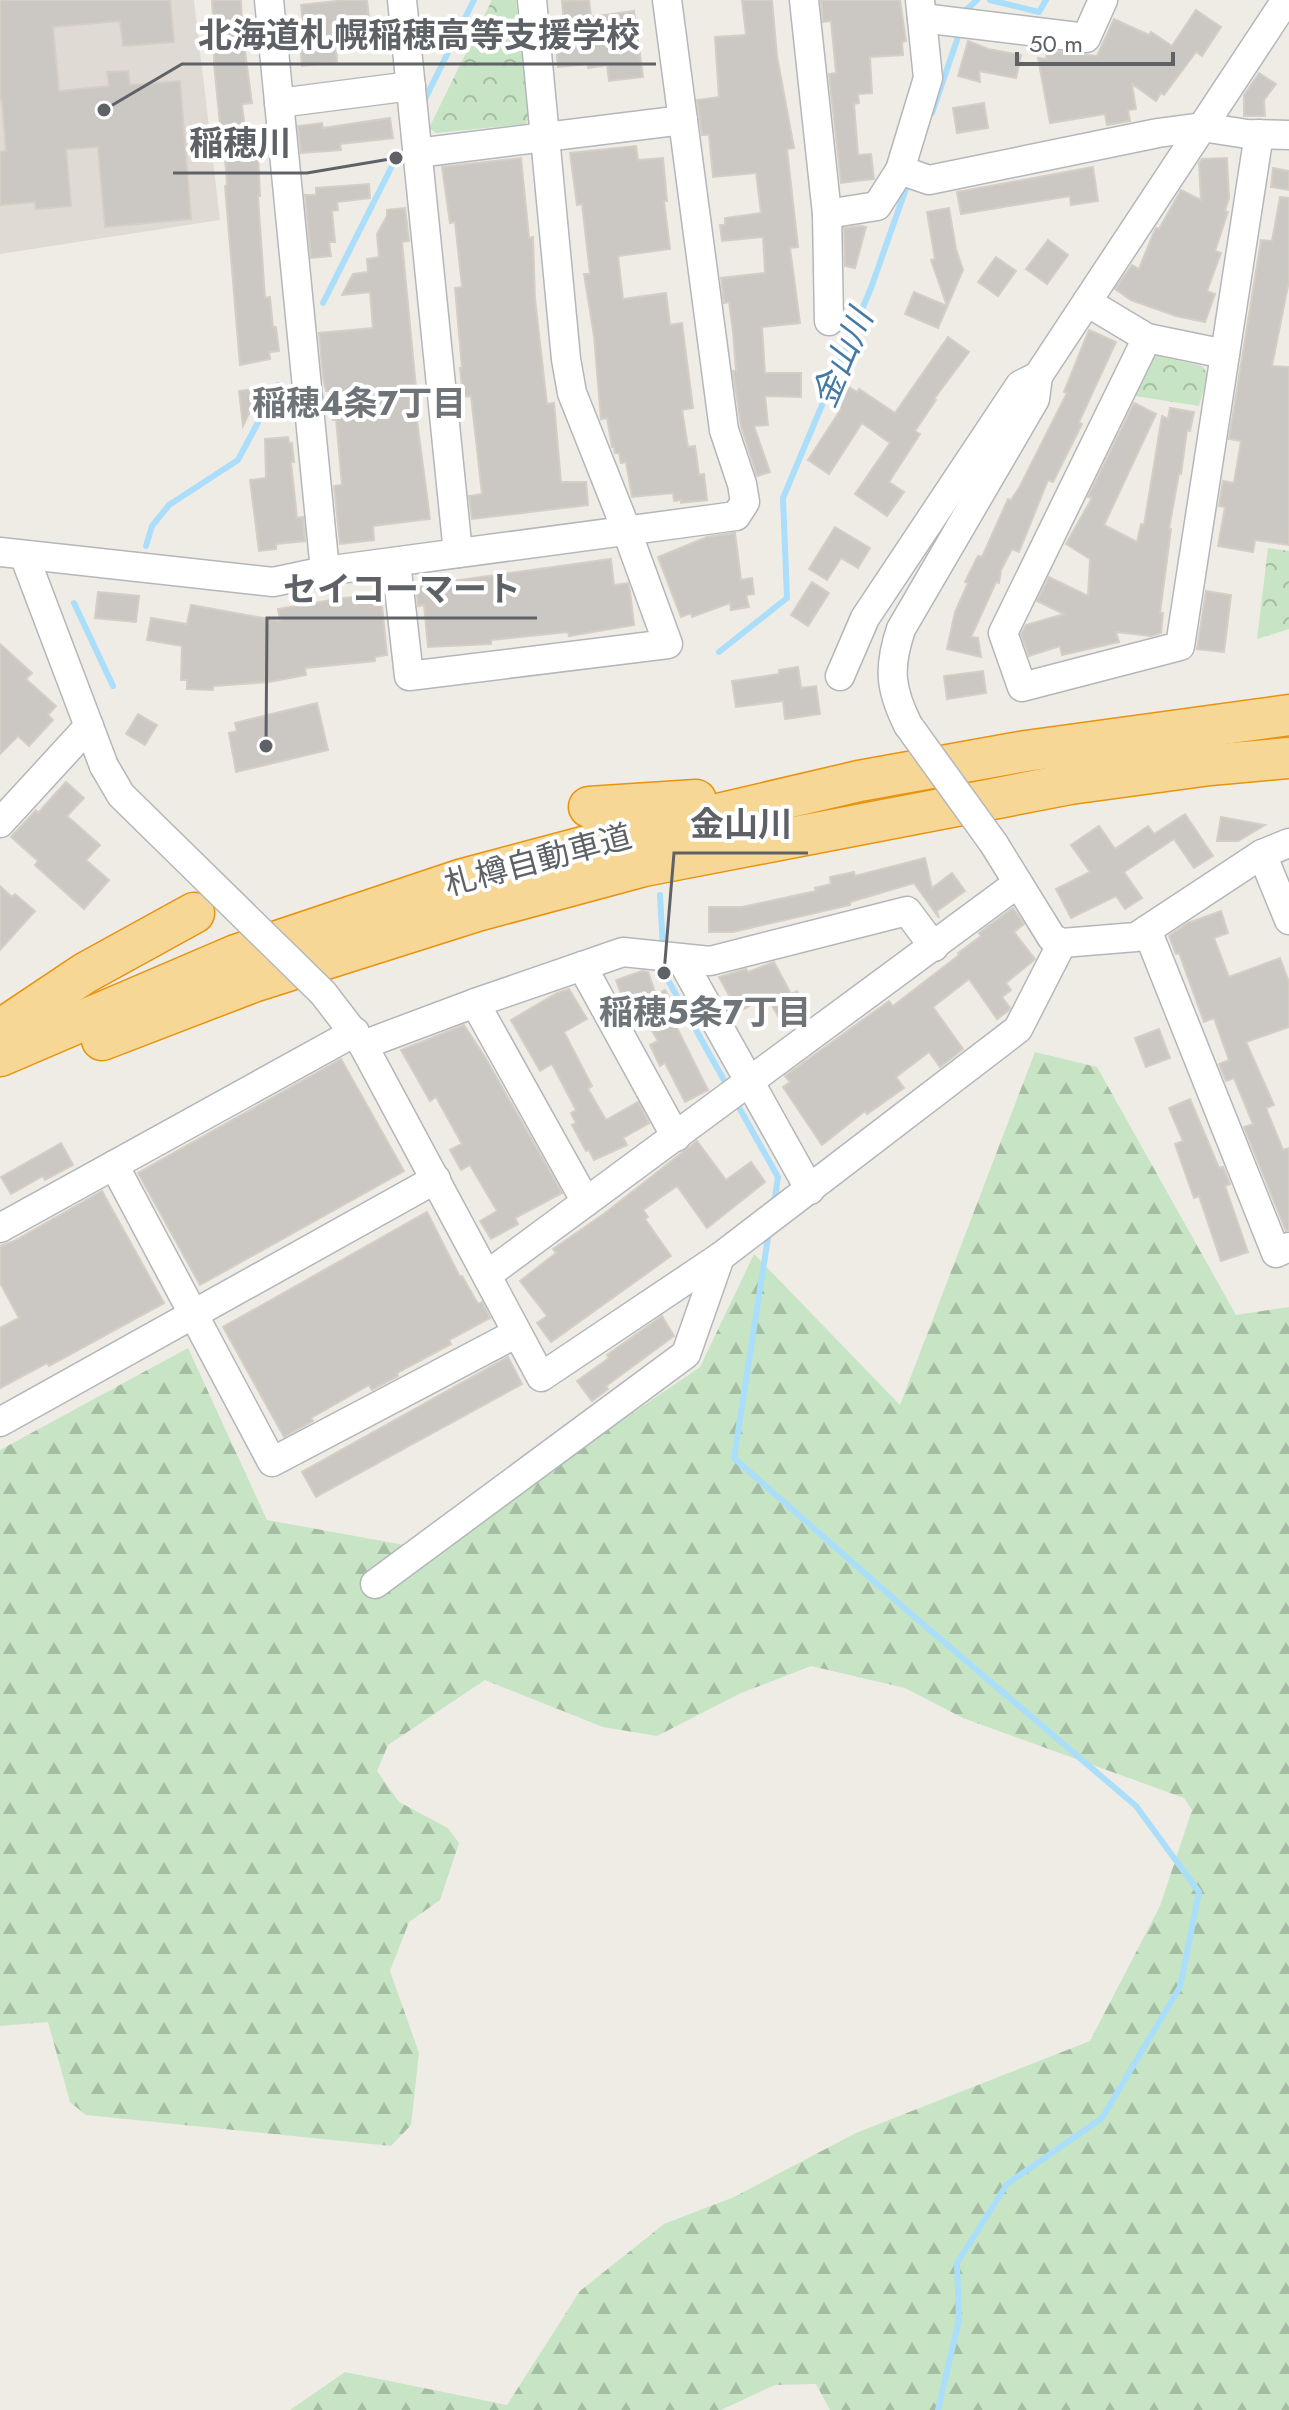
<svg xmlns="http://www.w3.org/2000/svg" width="1289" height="2410" viewBox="0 0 1289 2410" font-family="Jost,'Noto Sans JP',sans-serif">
	<defs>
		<pattern id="forest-firs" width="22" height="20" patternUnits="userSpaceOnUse" patternTransform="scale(2)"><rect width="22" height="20" fill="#c7e5c4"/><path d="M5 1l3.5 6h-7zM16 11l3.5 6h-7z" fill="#a5bda3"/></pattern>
		<pattern id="park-crowns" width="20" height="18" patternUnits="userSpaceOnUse" patternTransform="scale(2)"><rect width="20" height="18" fill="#c7e5c4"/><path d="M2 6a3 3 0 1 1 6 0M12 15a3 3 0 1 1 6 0" fill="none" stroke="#a5bda3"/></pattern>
	</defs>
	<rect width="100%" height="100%" fill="#efece6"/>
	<polygon fill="#dfdbd4" points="0,0 194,0 220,220 0,254"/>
	<polygon fill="url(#forest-firs)" points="1035,1052 1097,1067 1236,1315 1289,1307 1289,2410 830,2410 816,2384 775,2385 721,2410 290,2410 345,2372 507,2405 580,2291 664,2224 734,2197 856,2133 1090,2041 1160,1906 1192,1810 1184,1798 963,1718 905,1688 811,1666 741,1693 657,1736 603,1727 485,1680 388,1745 377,1771 399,1802 448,1828 459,1843 440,1900 409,1922 390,1971 419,2053 411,2125 391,2146 86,2115 70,2102 48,2022 0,2026 0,1450 188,1348 267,1520 432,1550 700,1367 754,1254 900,1405"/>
	<g fill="url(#park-crowns)">
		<polygon points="492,0 516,0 529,118 525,124 436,133 429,128"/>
		<polygon points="1154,355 1202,366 1208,375 1199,406 1129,395"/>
		<polygon points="1268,548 1289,551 1289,629 1257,639"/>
	</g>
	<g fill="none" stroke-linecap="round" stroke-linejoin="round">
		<g stroke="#abdefa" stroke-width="6">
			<polyline points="990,0 1039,12 1046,0"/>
			<polyline points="967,9 977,0"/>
			<polyline points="425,99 474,0"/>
			<polyline points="932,113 957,40"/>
			<polyline points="323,303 396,158"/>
			<polyline points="146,546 152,526 169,505 238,460 278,385"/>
			<polyline points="74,603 113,686"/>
			<polyline points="719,652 787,598 783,498 871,288 909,180"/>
			<polyline points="660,895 663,949"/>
			<polyline points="664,965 664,973 729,1089"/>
			<polyline points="736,1102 778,1177 774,1204"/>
			<polyline points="769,1231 734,1458 910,1613 1136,1806 1199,1892 1180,1987 1102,2118 1007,2184 957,2263 959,2320 938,2410"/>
		</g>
	</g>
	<g fill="#cbc7c3" stroke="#d4cec5" stroke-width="2">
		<polygon points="0,0 170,0 174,42 123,46 120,21 53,27 59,91 109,86 107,72 128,71 130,85 180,81 191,219 105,227 98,147 66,149 71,206 36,209 35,202 0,205 0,152 6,151 2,100 0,100"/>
		<polygon points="212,0 241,0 242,25 251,24 251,43 244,44 252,103 242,104 247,148 252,147 253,153 258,153 260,196 258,196 265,298 270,297 273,327 276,327 279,351 269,352 270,359 240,365 225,186 227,185 224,144 222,144 214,64 215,17 213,17"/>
		<polygon points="345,0 367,0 369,18 334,22 337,62 302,66 300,44 305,43 301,5"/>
		<polygon points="589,0 591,17 634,11 643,77 609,81 607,65 588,68 588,64 558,67 555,38 565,37 562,1"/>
		<polygon points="742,0 772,0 777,56 794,148 787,149 798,247 790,248 800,323 762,327 765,373 801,373 801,397 765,396 768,425 754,426 770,472 757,476 741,426 733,371 736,371 733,332 729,302 724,303 721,278 765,273 763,237 722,241 720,225 725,225 725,218 761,213 756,173 713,177 709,135 702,135 697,100 719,97 715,37 746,35"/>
		<polygon points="821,0 900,0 906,41 902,42 903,55 870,57 872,93 858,94 859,103 854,104 858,155 871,154 874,179 841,183 829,74 836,73 831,21 823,22"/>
		<polygon points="1196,10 1221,27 1202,56 1196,52 1164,95 1161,93 1156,101 1132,84 1136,109 1128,110 1130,121 1107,125 1105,114 1050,123 1038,58 1046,59 1047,50 1097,56 1114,19 1149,35 1151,32 1172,46"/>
		<polygon points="968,41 988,49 1021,55 1016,78 979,71 980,82 958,76"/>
		<polygon points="1259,73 1276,84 1264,100 1265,116 1244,116 1244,95"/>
		<polygon points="984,103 988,128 957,133 953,108"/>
		<polygon points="390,118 393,138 340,144 341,150 301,153 298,126 322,123 323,128"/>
		<polygon points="636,146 638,160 663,158 667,201 664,201 670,249 618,256 623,299 666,293 670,325 682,323 693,408 682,410 688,447 695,446 699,475 704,474 707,500 681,503 681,500 674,501 673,493 632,497 626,462 621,463 619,453 615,453 614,447 612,447 607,418 601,419 594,336 584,274 590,274 582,204 577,205 570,153"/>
		<polygon points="521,158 529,238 533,237 535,299 547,404 554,403 561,482 586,482 588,505 472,519 469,496 482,494 471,396 463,397 460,368 462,368 455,288 462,287 455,222 450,223 442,167"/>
		<polygon points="1227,158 1229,198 1225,211 1228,212 1215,251 1221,253 1207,291 1215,294 1205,322 1176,316 1131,300 1115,289 1132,265 1139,269 1154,232 1156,228 1159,229 1181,190 1201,200 1199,163 1202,159"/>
		<polygon points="1093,167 1098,201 1071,205 1070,196 961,214 957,192"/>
		<polygon points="1273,168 1289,171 1289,190 1271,187"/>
		<polygon points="369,184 370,198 337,202 338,210 332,211 335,242 329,242 331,256 311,258 305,195 316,195 316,188"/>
		<polygon points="1280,197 1289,198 1289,281 1272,366 1289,367 1289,545 1255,540 1253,552 1218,546 1225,507 1219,506 1223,481 1234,483 1241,441 1229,439 1261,240 1272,241"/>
		<polygon points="405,208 409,241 402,242 417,398 414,398 430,519 373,526 374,540 340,544 334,486 342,485 336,419 333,420 330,391 326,391 323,378 319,333 373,328 370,292 342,295 353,274 368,272 367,259 379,257 377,234 387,216 387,210"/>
		<polygon points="949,208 956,249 963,270 938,328 905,314 914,292 947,306 931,260 935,259 927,212"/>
		<polygon points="861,226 866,227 855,268 845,266 844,228"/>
		<polygon points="1048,240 1068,255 1047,284 1026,269"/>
		<polygon points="996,257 1016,271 998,296 978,282"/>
		<polygon points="1089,330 1116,342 1079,422 1082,424 1053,482 1048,480 1019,552 1012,549 1001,570 999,583 996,582 971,637 978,638 981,657 947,649 955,612 968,583 965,582 978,556 982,557 1008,499 1011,500 1019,488 1067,393 1064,392"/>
		<polygon points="948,337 969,352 934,399 936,400 915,431 920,434 889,482 904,492 887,516 855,494 890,443 862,423 829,474 808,460 841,409 836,405 849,387 857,392 859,389 895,413"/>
		<polygon points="261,388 243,426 239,391"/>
		<polygon points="1134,403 1156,414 1104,525 1137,542 1141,524 1144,525 1162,416 1168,419 1170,408 1194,412 1190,431 1187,430 1181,474 1179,473 1169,529 1171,529 1160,613 1163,613 1161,633 1151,636 1116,632 1119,642 1062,655 1060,646 1029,656 1021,634 1026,625 1064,614 1037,601 1049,577 1088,596 1090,559 1066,544 1092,498 1088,497"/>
		<polygon points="288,437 289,443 292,443 294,462 291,462 297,518 303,517 305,541 276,544 276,549 259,551 250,480 266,478 265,439"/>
		<polygon points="835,527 870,548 858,568 841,558 827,580 809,569"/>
		<polygon points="735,533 741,580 752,578 754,594 746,595 749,607 731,610 730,603 692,617 691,613 681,617 658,557 707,537"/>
		<polygon points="611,559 614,585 628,583 630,591 634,625 569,636 568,632 491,640 491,644 428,647 424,605 418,606 416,586"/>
		<polygon points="812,582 829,593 808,626 791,615"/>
		<polygon points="1206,591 1231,595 1224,652 1197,649"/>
		<polygon points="98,592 139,596 136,622 95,618"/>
		<polygon points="381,595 387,655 375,657 375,661 305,668 306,675 269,682 213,686 213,690 187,689 187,680 181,680 182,646 147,640 151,618 187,624 191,605 280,621 278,609 343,598"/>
		<polygon points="0,644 32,673 26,679 56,706 48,715 53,720 29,746 18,736 0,754"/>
		<polygon points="798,667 801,688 816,686 820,714 785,719 783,701 736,707 732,681 779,674 779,670"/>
		<polygon points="983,671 986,693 947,699 944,676"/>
		<polygon points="317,703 328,750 236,772 229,733 237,731 235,723"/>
		<polygon points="138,714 157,725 145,745 126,734"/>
		<polygon points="66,782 84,798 67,816 100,845 86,860 109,880 84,909 35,865 38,861 11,837 36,810 38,813"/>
		<polygon points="1185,814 1213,856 1194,868 1174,839 1124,872 1142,898 1125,909 1116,896 1071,918 1056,889 1090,872 1071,845 1099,826 1115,849 1148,826 1154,834"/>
		<polygon points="1221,817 1265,825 1238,841 1217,841"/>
		<polygon points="925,858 932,888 952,873 965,891 937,911 939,918 914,883 850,902 850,905 733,932 709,932 709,907 742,907 816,891 815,888 831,884 830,877 854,872 855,876"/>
		<polygon points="0,886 12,897 15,894 35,911 0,950"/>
		<polygon points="1013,908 1024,924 1014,932 1035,959 1006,983 1011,990 1002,997 1010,1008 1008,1011 997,1019 969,979 933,1007 963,1049 940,1067 929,1052 896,1077 904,1088 867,1114 865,1111 822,1145 783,1087 790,1082 785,1076 889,1001 893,1006 959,955 958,953 981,936 979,933"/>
		<polygon points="1221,911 1228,933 1214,938 1229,977 1280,958 1289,982 1289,1027 1246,1042 1274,1105 1266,1108 1283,1150 1289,1148 1289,1230 1286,1231 1244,1127 1253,1124 1234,1078 1226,1081 1219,1064 1229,1060 1214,1018 1204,1022 1179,953 1176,954 1169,936 1188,923"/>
		<polygon points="774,962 791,994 797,991 808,1011 782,1023 767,997 738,1012 719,977 746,969 748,972"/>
		<polygon points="642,971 648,972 656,995 665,990 677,1010 670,1014 708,1090 685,1102 665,1063 660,1066 650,1045 658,1041 631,994 622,997 616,980"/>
		<polygon points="569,989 587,1019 564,1032 592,1086 588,1089 606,1120 638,1102 649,1123 623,1138 627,1145 594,1160 589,1150 586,1151 572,1125 576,1123 571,1113 576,1110 552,1064 540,1071 511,1020 557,993"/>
		<polygon points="464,1025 485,1057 562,1193 515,1218 518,1224 491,1239 480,1221 497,1211 470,1165 461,1170 450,1150 462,1144 436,1097 430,1101 401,1050"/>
		<polygon points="1159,1029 1170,1058 1146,1067 1135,1038"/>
		<polygon points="341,1059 404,1171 200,1285 138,1173"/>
		<polygon points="1190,1099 1219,1168 1223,1167 1230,1184 1225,1186 1248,1252 1221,1261 1199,1196 1194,1198 1175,1144 1183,1141 1169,1108"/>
		<polygon points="697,1141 726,1180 751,1162 765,1182 707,1228 677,1186 643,1210 648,1217 645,1219 671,1256 551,1342 537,1323 547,1316 520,1281 556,1253 553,1249 605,1213"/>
		<polygon points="61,1143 73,1165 45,1180 43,1176 11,1194 1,1177"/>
		<polygon points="102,1191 164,1303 69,1355 49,1366 47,1363 0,1388 0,1328 19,1318 0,1283 0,1246 14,1241"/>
		<polygon points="427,1212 460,1277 462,1276 478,1304 482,1302 490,1318 449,1340 451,1344 397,1373 398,1376 372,1390 369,1385 311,1418 313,1421 284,1437 223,1327"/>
		<polygon points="662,1316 674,1336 606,1386 608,1389 592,1401 577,1381 609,1358 607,1355"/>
		<polygon points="508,1357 522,1384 316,1497 302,1472"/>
	</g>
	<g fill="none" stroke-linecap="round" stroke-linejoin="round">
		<defs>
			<g id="minor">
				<polyline points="269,0 325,571"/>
				<polyline points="402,0 458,553"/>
				<polyline points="804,0 827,214 829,321"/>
				<polyline points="922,18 1086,38 1103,0"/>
				<polyline points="279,103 411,86"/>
				<polyline points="417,153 683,120"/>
				<polyline points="900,170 929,180 1158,133 1202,127 1247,134 1289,135"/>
				<polyline points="827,214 877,206 900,170 928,78 920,0"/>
				<polyline points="1087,302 1147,338 1225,354"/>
				<polyline points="1147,338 1003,633 1022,687 1180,646 1259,134"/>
				<polyline points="0,552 273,582 325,571 736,516 745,502 742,484 724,430 667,0"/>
				<polyline points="24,555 104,766"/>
				<polyline points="396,562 409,676 668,644 626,529 572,393 566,359 532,0"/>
				<polyline points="840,676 865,618 1020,385 1038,376"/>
				<path d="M908,725c-18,-36 -20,-57 -7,-96l134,-230 3,-23 248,-376"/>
				<polyline points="0,823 89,726"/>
				<polyline points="994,844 1052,938 1062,943 1136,937 1262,854 1289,843"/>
				<polyline points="1262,854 1289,920"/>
				<polyline points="1147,930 1276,1253 1289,1247"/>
				<polyline points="681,959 810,1190"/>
				<polyline points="582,966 676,1137"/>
				<polyline points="323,993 363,1045 541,1377 720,1257 1018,1029 1062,943"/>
				<polyline points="475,1003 586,1202"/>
				<polyline points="363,1045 475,1003 623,952 710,961 907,911 934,947"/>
				<polyline points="114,1165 272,1462 517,1333"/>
				<polyline points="0,1228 355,1032"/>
				<polyline points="487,1275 1018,883"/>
				<polyline points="0,1422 436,1179"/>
				<polyline points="375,1584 686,1354 720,1257"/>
			</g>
			<g id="highway">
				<polyline points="589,807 696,800"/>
				<polyline points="0,1030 85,973 194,913"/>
				<polyline points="102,1040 253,982 477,911 644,866 1070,784 1210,765 1289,758"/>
				<polyline points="0,1056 236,955 463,879 628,835 859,781 1026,751 1289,715"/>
			</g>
		</defs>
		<use href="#minor" stroke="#b3b7ba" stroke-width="31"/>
		<use href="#highway" stroke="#e8930d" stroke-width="43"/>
		<use href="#minor" stroke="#fff" stroke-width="28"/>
		<use href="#highway" stroke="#f7d795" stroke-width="40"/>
		<defs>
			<g id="minor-bridge">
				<polyline points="908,725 994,844"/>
				<polyline points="104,766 121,795 323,993"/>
			</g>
		</defs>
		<use href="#minor-bridge" stroke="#b3b7ba" stroke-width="31" stroke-linecap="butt"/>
		<use href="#minor-bridge" stroke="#fff" stroke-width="28"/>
	</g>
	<g text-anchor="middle" stroke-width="8" stroke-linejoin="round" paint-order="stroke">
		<g font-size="32" fill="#5e6266" stroke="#fff">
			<text transform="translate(538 860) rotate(-15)" y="11">札樽自動車道</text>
		</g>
		<g font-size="34" font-style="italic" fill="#457aa4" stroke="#fff">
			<text transform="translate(842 358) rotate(-67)" y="12">金山川</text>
		</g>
		<g font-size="34" font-weight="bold" fill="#6f7478" stroke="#fff">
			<text x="359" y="415">稲穂4条7丁目</text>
			<text x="705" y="1024">稲穂5条7丁目</text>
		</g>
	</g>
	<path fill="none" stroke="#5e6266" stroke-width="3" d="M104 110L182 64H656M396 158L307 173H173M266 746L267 618H537M664 973L674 853H808"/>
	<g fill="#5e6266" stroke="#fff" stroke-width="3">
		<circle cx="104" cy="110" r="8"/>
		<circle cx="396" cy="158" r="8"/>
		<circle cx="266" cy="746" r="8"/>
		<circle cx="664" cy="973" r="8"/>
	</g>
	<g font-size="34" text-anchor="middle" font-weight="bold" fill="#5e6266" stroke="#fff" stroke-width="8" stroke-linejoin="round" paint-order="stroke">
		<text x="419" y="47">北海道札幌稲穂高等支援学校</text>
		<text x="240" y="155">稲穂川</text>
		<text x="402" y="601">セイコーマート</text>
		<text x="741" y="836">金山川</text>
	</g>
	<path d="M1017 52v12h156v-12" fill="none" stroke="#5e6266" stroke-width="4"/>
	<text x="1029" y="52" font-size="24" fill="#5e6266" stroke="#ffffff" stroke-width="6" paint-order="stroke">50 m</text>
</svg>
